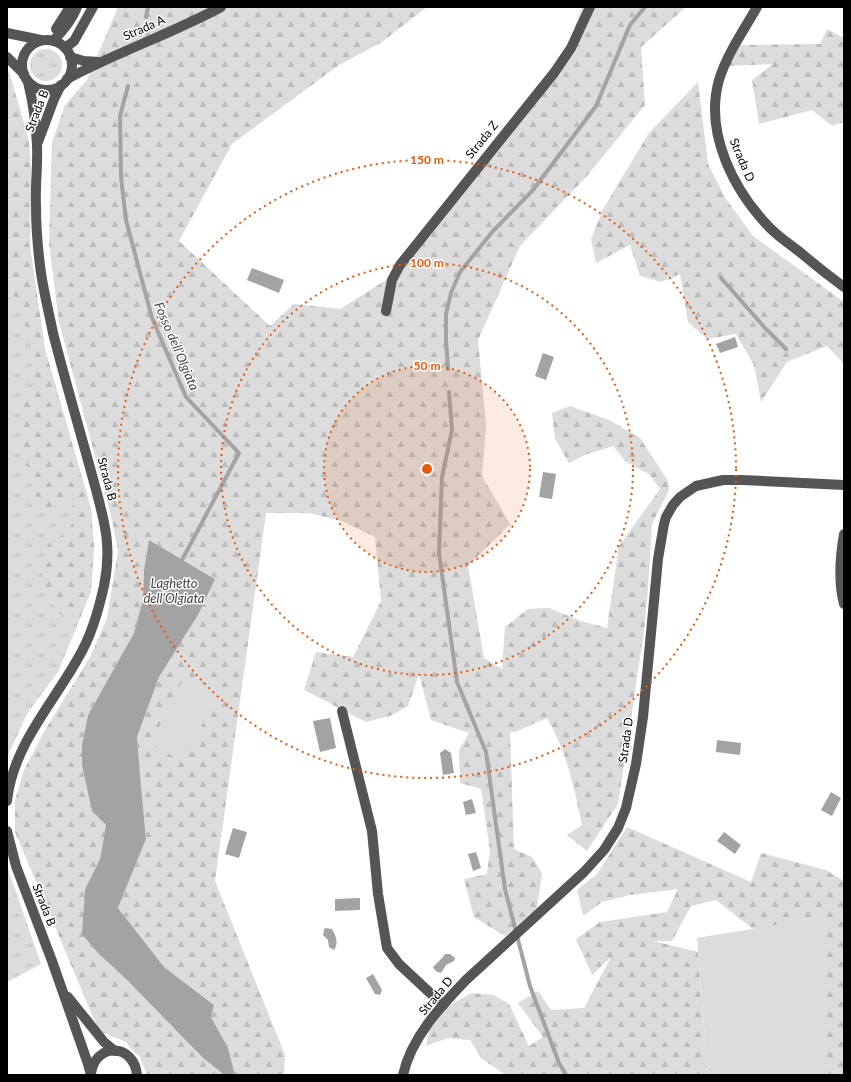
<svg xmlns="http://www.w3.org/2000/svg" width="851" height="1082" viewBox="0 0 851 1082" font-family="Lato,sans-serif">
	<defs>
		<pattern id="grass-tufts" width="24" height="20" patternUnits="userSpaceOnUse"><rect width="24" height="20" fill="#dcdcdc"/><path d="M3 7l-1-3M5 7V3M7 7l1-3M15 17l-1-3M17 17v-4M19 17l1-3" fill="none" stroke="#bbb"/></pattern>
		<pattern id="forest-firs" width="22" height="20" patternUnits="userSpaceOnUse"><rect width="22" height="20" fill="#dcdcdc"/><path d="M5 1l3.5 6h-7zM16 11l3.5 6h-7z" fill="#bbb"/></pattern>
	</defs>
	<rect width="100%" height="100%" fill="#fff"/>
	<g fill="url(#grass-tufts)">
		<circle cx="46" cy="65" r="16"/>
		<polygon points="7,71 9,72 29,141 30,247 45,349 91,508 94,547 91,591 79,621 58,672 27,714 7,758"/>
		<polygon points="7,866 41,964 7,982"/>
	</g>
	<g fill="url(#forest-firs)">
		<path d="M118,7h309l-45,35 -43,23 -107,79 -53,97 91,85 24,-22 46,5 54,-34 67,-78 103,-138 18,-52h104l-45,40 4,58 -59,72 -66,69 -42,94 8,85 -4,51 28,48 -42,42 16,92 18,11 3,-42 23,-18 21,-1 32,13 26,7 12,-82 41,-57 -11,-15 -23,-12 -13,-16 -28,9 -16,8 -14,-24 -3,-26 18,-7 39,14 31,18 28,43 1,9 -17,34 -4,65 -4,42 -26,173 -31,47 -20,-16 15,-10c-8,-39 -15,-72 -35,-107l-32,14h-5l4,117 18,8 10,16 -5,35 -32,28 -31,-19 -10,-38 23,-5 3,-24 -9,-61 -21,-6 -1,-33 10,-17 -38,-13 -12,-46 -11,32 -18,10 -24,6 -62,-32 12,-38 37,5 28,-56 -6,-64 -33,-16 -33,-8h-43l-51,368 70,174 -1,20h-49l-7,-27 -17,-31 3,-12 -50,-38 -46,-59 28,-69 -5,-53 -4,-49 22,-60 39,-62 16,-37 -65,-38 -5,30 -1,29 -9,34 -46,82 -6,30v20l10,45 14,15 -6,34 -15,30 13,64 29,27 76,78 19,15v2h-75l-7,-18 -9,-8 -5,-7 -27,-11 -84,-199v-32l9,-30 21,-40 45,-73 17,-39 11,-67 -7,-35 -52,-194 -10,-79 3,-101 13,-37 22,-25z"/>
		<polygon points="827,29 844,38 844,122 832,126 812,110 759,124 752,80 773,64 728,66 741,45 820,44"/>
		<polygon points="7,71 9,72 29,141 31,170 30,247 45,349 91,510 94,547 91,591 79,621 64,618 45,595 42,565 48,544 66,533 75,519 71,494 66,501 41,512 35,494 23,449 22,405 35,386 32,351 20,306 7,279"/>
		<polygon points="698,82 708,164 726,199 753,236 844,302 844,364 827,346 787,362 761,402 754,365 736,334 707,339 688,322 680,274 661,282 640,276 630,245 596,263 591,239 603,209 649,133"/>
		<polygon points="627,827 751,882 761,853 826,870 844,881 844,1075 824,1075 824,918 753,929 716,900 691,906 672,941 654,941 698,952 708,1075 506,1075 482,1059 470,1040 448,1038 426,1046 429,1031 446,1007 472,993 494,995 509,1004 529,1046 543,1037 518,1003 538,991 551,1010 584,1008 611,957 592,975 576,939 600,922 667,912 678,889 630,895 602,902 583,916 577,890 597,874"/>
	</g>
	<g fill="#dcdcdc">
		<polygon points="186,674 219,693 182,762 151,743"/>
		<polygon points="824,917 824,1075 708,1075 697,938"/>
	</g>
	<g fill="#a3a3a3">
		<polygon points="252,268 284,280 279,293 247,280"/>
		<polygon points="735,337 738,347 720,353 716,344"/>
		<polygon points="543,353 554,357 546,380 535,376"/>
		<polygon points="543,472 556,474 552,499 539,497"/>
		<polygon points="149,540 215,579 198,615 159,677 137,737 141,786 146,839 118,908 164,967 214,1005 211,1017 228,1048 235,1075 222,1075 222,1073 203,1058 127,980 98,953 82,934 85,889 100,859 106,825 92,811 82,765 82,745 88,715 134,633 143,599 144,570"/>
		<polygon points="330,718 336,748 320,752 313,721"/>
		<polygon points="717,740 741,743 740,755 716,752"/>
		<polygon points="445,749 451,753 454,773 443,775 440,753"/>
		<polygon points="831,792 841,798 832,816 821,810"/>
		<polygon points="472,799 476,813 466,815 463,802"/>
		<polygon points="233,828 247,832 239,858 225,854"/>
		<polygon points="724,832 741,845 735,854 717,841"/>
		<polygon points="476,852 481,868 473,871 468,854"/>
		<polygon points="360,898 360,910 335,911 335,899"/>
		<path d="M325,928l7,1c4,7 7,14 2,21l-5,-3 -1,-7 -5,-5 1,-5z"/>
		<path d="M445,954h5l5,4 -1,3 -8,4 -5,8c-4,-1 -6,-2 -8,-6l9,-9z"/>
		<polygon points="373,974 382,990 380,995 375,994 366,978"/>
	</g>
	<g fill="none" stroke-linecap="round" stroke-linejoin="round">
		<g stroke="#a3a3a3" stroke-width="4">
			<polyline points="146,17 148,7"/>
			<polyline points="128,86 120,116 121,177 126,220 152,318 186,397 239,453 182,560"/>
			<polyline points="721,278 765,328 786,349"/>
			<polyline points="448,369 446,341 446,314 451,293 460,272 493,231 533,190 596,106 630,25 645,7"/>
			<polyline points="449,392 452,430 442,477 439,553 457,682 486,752 505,889 530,986 559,1063 566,1075"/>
		</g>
		<g stroke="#555" stroke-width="10">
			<path d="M757,7c-13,23 -30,47 -38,73 -15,53 15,111 51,148 10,10 21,17 31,25 14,12 28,23 43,34"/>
			<polyline points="56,29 70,7"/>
			<polyline points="7,33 41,40"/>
			<circle cx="47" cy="65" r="25"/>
			<path d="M53,41c10,-10 19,-21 24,-34"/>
			<polyline points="65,48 74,41 93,7"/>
			<polyline points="7,57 24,74"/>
			<polyline points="70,57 84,61 99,62"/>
			<path d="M67,79c50,-27 104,-45 154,-72"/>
			<polyline points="38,142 54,99 61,85"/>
			<polyline points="386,311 392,280 400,265 554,73 571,48 590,7"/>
			<path d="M844,534c-4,23 -6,47 0,70"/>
			<polyline points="342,711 372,831 378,894 387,948 399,964 443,1005"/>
			<path d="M7,801c6,-55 44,-95 70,-141 14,-23 21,-48 27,-74 8,-39 1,-63 -9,-100 -14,-52 -29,-102 -42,-153 -4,-20 -9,-40 -12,-60 -3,-22 -5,-45 -5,-67 -1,-21 2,-41 1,-61 -1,-21 -4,-43 -9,-63"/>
			<polyline points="7,831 16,866 52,961 87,1061 91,1075"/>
			<polyline points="68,997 104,1042 115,1051"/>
			<path d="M91,1074c4,-32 43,-31 46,1"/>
			<path d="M403,1075c8,-37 37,-68 63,-95l118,-108 20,-22 14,-22 8,-20 10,-44 7,-47 15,-158 6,-35 2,-7 7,-12 7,-8 16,-11 27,-6h19l102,5"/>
		</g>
	</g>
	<circle cx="427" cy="469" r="103" fill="#e8590c" fill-opacity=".12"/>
	<g fill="none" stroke="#e8590c" stroke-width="2" stroke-dasharray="2 4">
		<circle cx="427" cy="469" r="103"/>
		<circle cx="427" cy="469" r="206"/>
		<circle cx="427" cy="469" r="309"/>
	</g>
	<g text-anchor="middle" stroke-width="3" stroke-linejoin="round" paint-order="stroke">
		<g font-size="12" fill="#000" stroke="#fff">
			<text transform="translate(144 28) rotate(-24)" y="4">Strada A</text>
			<text transform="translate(37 111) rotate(-69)" y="4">Strada B</text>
			<text transform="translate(482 140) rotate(-51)" y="4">Strada Z</text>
			<text transform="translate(742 160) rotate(67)" y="4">Strada D</text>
			<text transform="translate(107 479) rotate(75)" y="4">Strada B</text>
			<text transform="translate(626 740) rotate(-82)" y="4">Strada D</text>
			<text transform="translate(44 905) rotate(69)" y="4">Strada B</text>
			<text transform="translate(436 996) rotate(-50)" y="4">Strada D</text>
		</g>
		<g font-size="13" font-style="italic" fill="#444" stroke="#fff">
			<text transform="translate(177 346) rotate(67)" y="5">Fosso dell’Olgiata</text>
			<text x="174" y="588">Laghetto<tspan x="174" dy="15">dell'Olgiata</tspan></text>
		</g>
	</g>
	<circle cx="427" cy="469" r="6" fill="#e8590c" stroke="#fff" stroke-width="2"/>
	<g font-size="12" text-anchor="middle" font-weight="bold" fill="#e8590c" stroke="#fff" stroke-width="3" stroke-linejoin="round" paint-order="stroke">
		<text x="427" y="164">150 m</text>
		<text x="427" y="267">100 m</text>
		<text x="427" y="370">50 m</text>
	</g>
	<rect width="851" height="1082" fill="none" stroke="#000000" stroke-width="16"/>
</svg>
